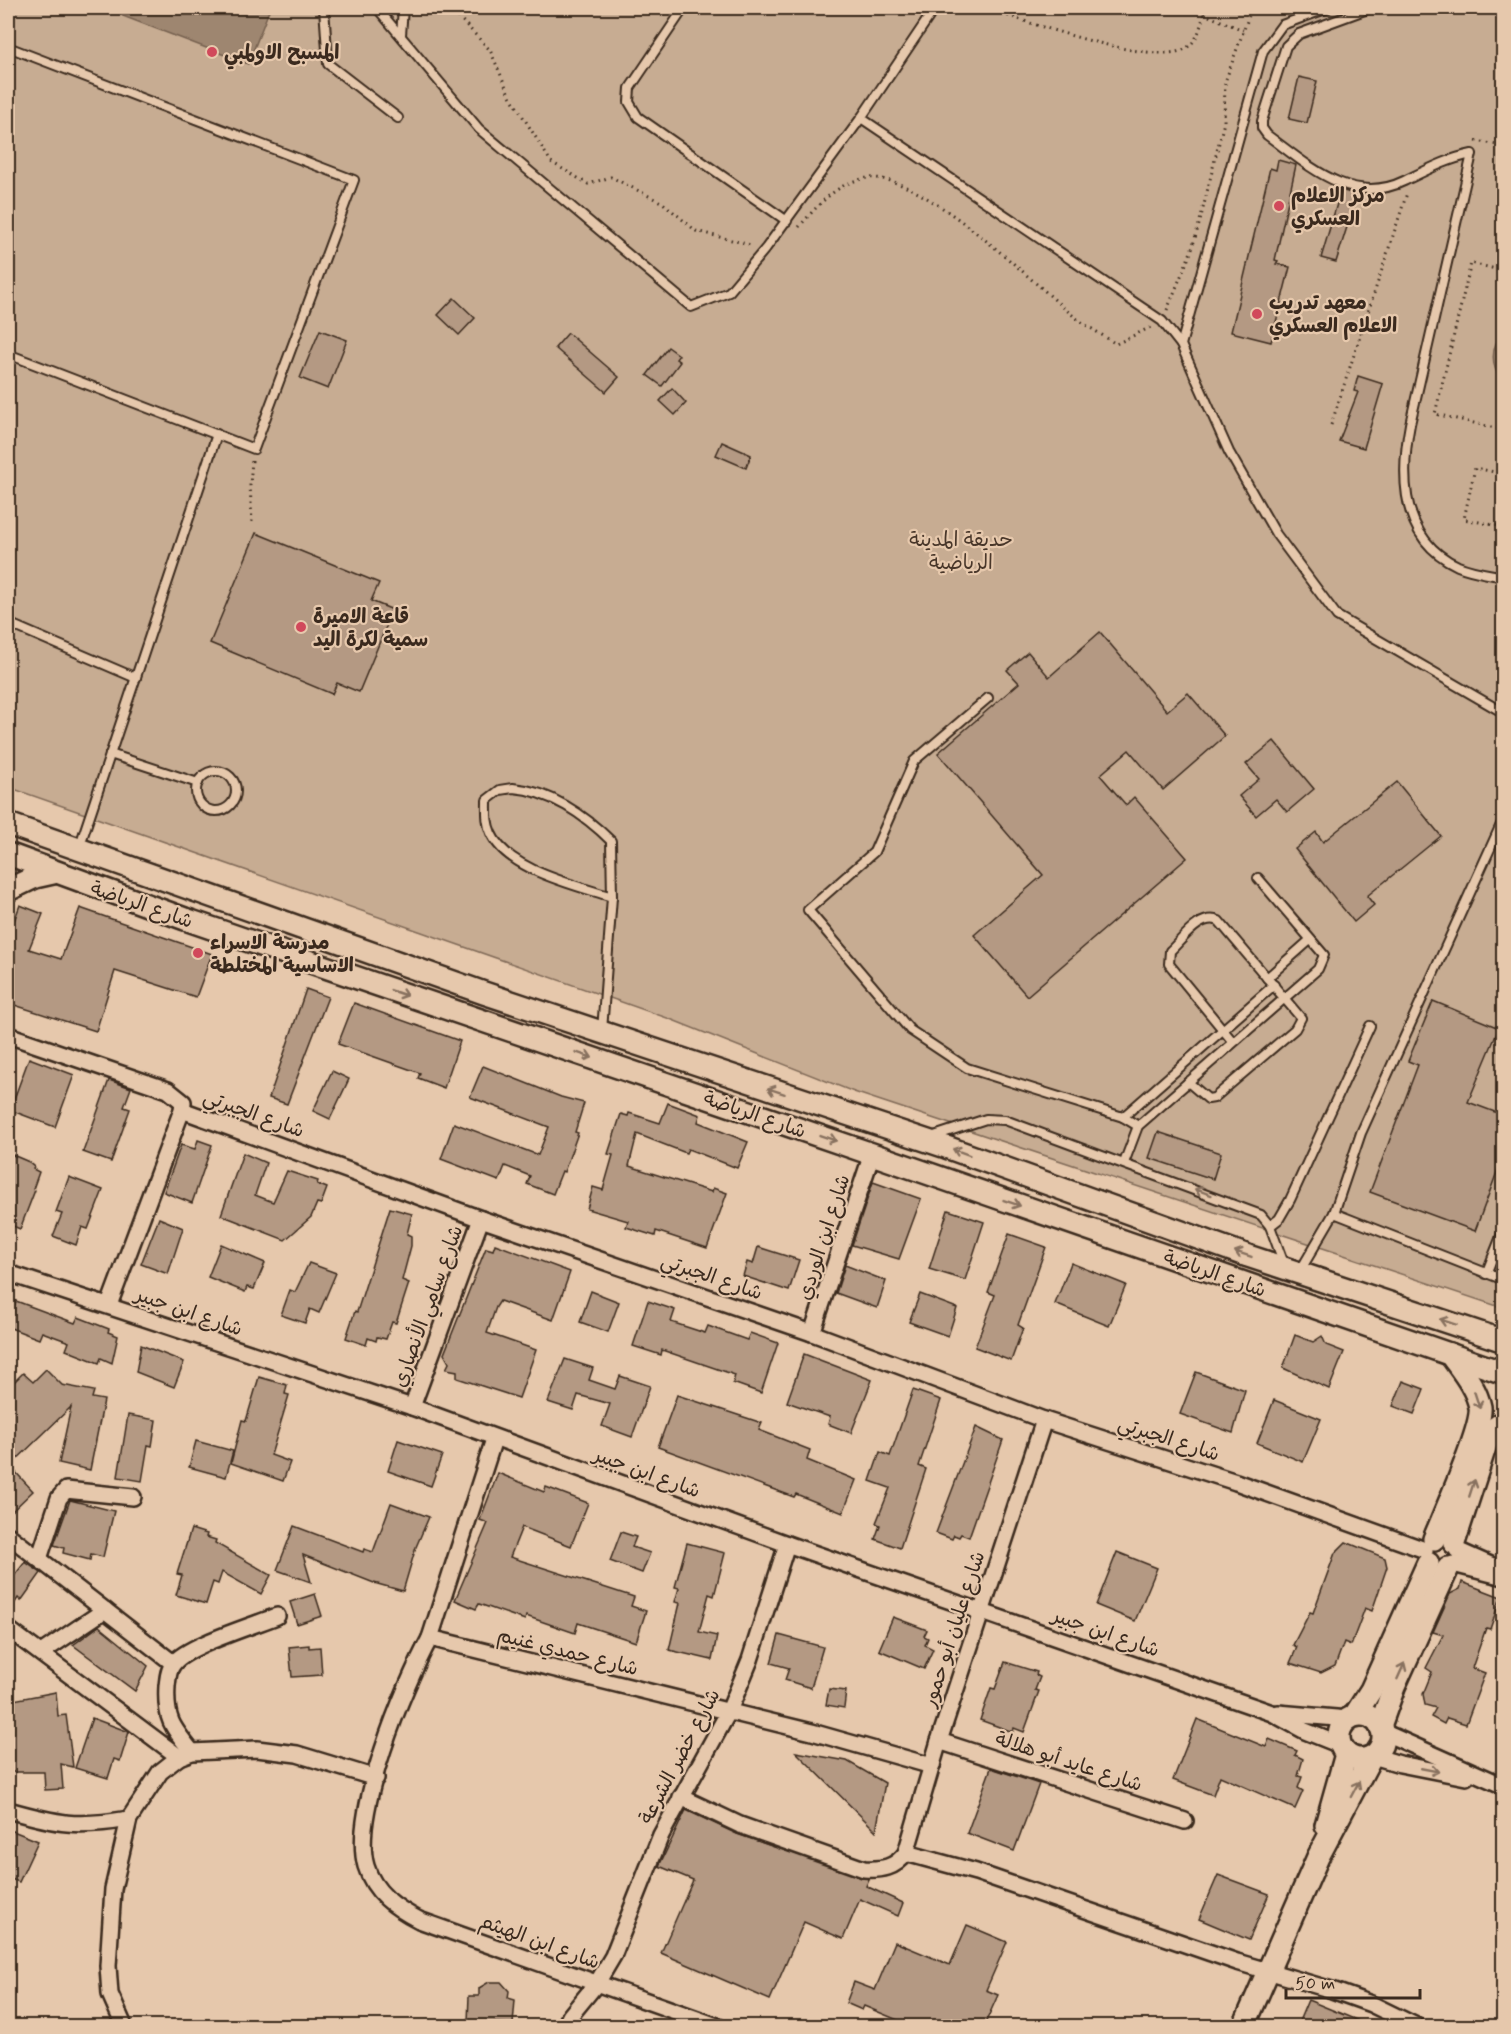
<svg xmlns="http://www.w3.org/2000/svg" width="1511" height="2034" viewBox="0 0 1511 2034" font-family="Mynerve,'Playpen Sans Arabic',sans-serif">
	<rect width="100%" height="100%" fill="#e6c8ac"/>
	<filter id="ink" filterUnits="userSpaceOnUse"><feTurbulence type="fractalNoise" baseFrequency=".0167" numOctaves="2"/><feDisplacementMap in="SourceGraphic" scale="12" xChannelSelector="R" yChannelSelector="G"/><feConvolveMatrix kernelMatrix="1 2 1 2 8 2 1 2 1" color-interpolation-filters="sRGB"/></filter>
	<g filter="url(#ink)">
		<polygon fill="#c7ac92" stroke="#816b58" stroke-width="1.5" points="8,8 1503,8 1503,1308 854,1092 670,1019 8,787"/>
		<g fill="#9e8670" stroke="#76614f" stroke-width="1.5">
			<polygon points="126,8 270,8 248,64 123,16"/>
			<path d="M1503,332v50c-13,-16 -13,-34 0,-50z"/>
		</g>
		<g fill="#b49983" stroke="#3b2a1e" stroke-width="1.5">
			<polygon points="1299,77 1317,81 1307,123 1289,119"/>
			<polygon points="1278,160 1296,165 1275,260 1278,261 1276,264 1290,267 1271,342 1231,332 1270,168 1276,170"/>
			<polygon points="1341,190 1357,195 1336,262 1321,258"/>
			<polygon points="454,298 475,318 459,335 438,315"/>
			<polygon points="320,330 347,340 328,389 300,378"/>
			<polygon points="568,333 619,377 606,392 555,348"/>
			<polygon points="668,347 679,355 676,359 680,362 662,386 647,375"/>
			<polygon points="1358,376 1383,384 1364,448 1339,441 1358,392 1354,391"/>
			<polygon points="672,388 686,403 675,415 660,401"/>
			<polygon points="722,442 751,455 746,468 716,455"/>
			<polygon points="256,533 379,583 371,601 393,610 359,692 337,683 332,694 210,643"/>
			<polygon points="1100,632 1167,711 1188,693 1225,736 1163,790 1129,750 1100,775 1126,805 1134,797 1187,858 1027,996 974,935 1043,875 938,753 1019,683 1007,670 1028,652 1049,677"/>
			<polygon points="1274,741 1314,789 1287,812 1276,799 1256,816 1239,796 1259,779 1246,764"/>
			<polygon points="1397,782 1441,836 1367,896 1374,905 1354,922 1295,849 1316,832 1323,842"/>
			<polygon points="20,905 43,914 29,949 61,959 80,908 212,954 196,997 115,971 96,1031 8,1003 8,937"/>
			<polygon points="306,989 328,997 287,1104 269,1098"/>
			<polygon points="1433,1001 1499,1028 1468,1102 1503,1115 1503,1156 1475,1231 1370,1192 1418,1065 1408,1061"/>
			<polygon points="354,1003 460,1041 444,1088 418,1078 420,1073 338,1044"/>
			<polygon points="29,1058 74,1075 55,1127 10,1110"/>
			<polygon points="483,1066 561,1097 584,1103 575,1132 578,1133 564,1172 562,1171 553,1194 527,1184 530,1176 505,1166 499,1181 441,1159 454,1123 538,1155 549,1127 470,1097"/>
			<polygon points="332,1071 349,1079 330,1119 313,1111"/>
			<polygon points="109,1080 131,1088 124,1107 130,1109 111,1162 83,1152"/>
			<polygon points="668,1103 700,1115 698,1122 748,1142 737,1168 688,1149 686,1153 637,1134 629,1166 712,1192 713,1188 727,1193 707,1248 656,1231 655,1236 626,1227 628,1221 587,1209 593,1187 603,1190 613,1155 608,1154 621,1114 628,1116 629,1113 660,1123"/>
			<polygon points="1158,1132 1221,1153 1213,1179 1149,1158"/>
			<polygon points="198,1140 212,1145 192,1203 164,1192 181,1145 195,1149"/>
			<polygon points="8,1153 29,1162 34,1166 33,1169 39,1172 33,1189 35,1190 20,1229 8,1224"/>
			<polygon points="243,1153 266,1163 255,1195 273,1202 287,1171 318,1181 317,1184 327,1188 321,1204 317,1203 311,1217 285,1240 221,1215"/>
			<polygon points="69,1177 103,1190 88,1229 82,1227 76,1245 53,1236 62,1214 56,1212"/>
			<polygon points="873,1182 921,1199 899,1259 852,1245"/>
			<polygon points="390,1208 412,1214 407,1234 411,1236 411,1246 402,1280 409,1283 396,1323 392,1322 386,1339 377,1337 376,1341 368,1338 366,1345 346,1338 355,1311 357,1312"/>
			<polygon points="948,1210 984,1222 965,1280 929,1269"/>
			<polygon points="159,1218 183,1228 168,1274 141,1264"/>
			<polygon points="1009,1234 1046,1247 1018,1325 1023,1328 1011,1361 975,1347 995,1295 988,1292"/>
			<polygon points="221,1244 265,1263 254,1289 247,1287 245,1292 208,1277"/>
			<polygon points="495,1244 570,1272 553,1320 500,1301 496,1307 487,1333 536,1350 519,1398 457,1378 457,1371 446,1369 449,1363 444,1354 476,1273 486,1248 493,1250"/>
			<polygon points="758,1247 799,1260 789,1291 743,1276 747,1262 753,1264"/>
			<polygon points="309,1263 336,1273 319,1313 310,1309 305,1323 281,1315 290,1290 295,1292"/>
			<polygon points="1071,1263 1126,1285 1109,1326 1055,1304"/>
			<polygon points="845,1265 886,1281 877,1308 836,1293"/>
			<polygon points="591,1291 619,1302 608,1332 580,1322"/>
			<polygon points="920,1294 957,1308 948,1336 909,1322"/>
			<polygon points="16,1301 75,1323 78,1317 109,1329 108,1332 118,1336 112,1363 101,1358 99,1363 66,1350 69,1342 42,1332 39,1339 8,1327"/>
			<polygon points="648,1301 675,1310 671,1322 705,1333 708,1326 747,1340 750,1333 778,1343 761,1393 733,1383 735,1375 662,1350 661,1355 633,1346"/>
			<polygon points="1295,1335 1313,1342 1322,1336 1326,1345 1344,1352 1329,1389 1283,1368"/>
			<polygon points="141,1345 184,1362 174,1387 136,1372"/>
			<polygon points="804,1354 872,1380 851,1433 828,1424 830,1417 787,1402"/>
			<polygon points="565,1359 593,1368 589,1380 615,1389 620,1376 650,1386 632,1437 602,1426 610,1404 578,1395 573,1410 548,1402"/>
			<polygon points="46,1369 62,1385 94,1391 92,1398 104,1400 90,1470 59,1463 71,1407 10,1466 33,1491 8,1515 8,1388 23,1373 33,1382"/>
			<polygon points="1196,1372 1245,1390 1233,1433 1180,1414"/>
			<polygon points="259,1377 287,1385 285,1394 289,1395 271,1455 290,1462 283,1481 231,1463 242,1420 246,1421"/>
			<polygon points="1403,1381 1424,1389 1414,1414 1393,1406"/>
			<polygon points="913,1390 941,1400 919,1466 926,1469 900,1548 875,1539 880,1525 876,1523 890,1488 870,1481 880,1452 890,1456"/>
			<polygon points="677,1395 762,1423 759,1430 810,1450 807,1460 856,1480 843,1513 796,1494 794,1497 658,1447"/>
			<polygon points="1274,1400 1321,1419 1303,1462 1257,1443"/>
			<polygon points="128,1415 156,1420 152,1446 148,1445 142,1481 118,1477"/>
			<polygon points="976,1427 1003,1440 969,1537 961,1534 959,1537 954,1535 952,1539 936,1533"/>
			<polygon points="398,1440 442,1455 431,1486 388,1471"/>
			<polygon points="196,1441 233,1451 226,1477 189,1467"/>
			<polygon points="498,1473 544,1492 546,1487 588,1503 571,1546 522,1527 510,1557 634,1597 631,1606 646,1611 636,1642 578,1623 575,1633 526,1616 525,1620 479,1604 476,1609 455,1600 488,1523 480,1520"/>
			<polygon points="70,1500 114,1511 103,1557 91,1554 90,1560 63,1553 64,1548 54,1545"/>
			<polygon points="391,1503 429,1517 416,1547 403,1591 374,1583 303,1555 311,1582 277,1570 294,1526 363,1552 364,1549 373,1552"/>
			<polygon points="191,1529 207,1534 206,1537 216,1540 215,1543 271,1575 261,1594 222,1572 218,1584 213,1582 206,1604 176,1595 182,1575 177,1574"/>
			<polygon points="621,1532 636,1537 632,1547 650,1553 642,1573 610,1561"/>
			<polygon points="1346,1542 1385,1558 1387,1567 1372,1611 1365,1608 1351,1645 1344,1642 1335,1666 1321,1673 1290,1663 1297,1647 1293,1645 1310,1612 1313,1613 1335,1553"/>
			<polygon points="687,1543 725,1553 714,1596 709,1594 699,1632 717,1636 712,1660 669,1650 680,1603 675,1602 679,1588 675,1587"/>
			<polygon points="1117,1552 1157,1568 1135,1621 1096,1605"/>
			<polygon points="25,1562 41,1573 21,1601 18,1598 8,1613 8,1572 14,1576"/>
			<polygon points="1462,1582 1501,1597 1490,1629 1486,1628 1472,1668 1485,1673 1466,1724 1447,1718 1444,1724 1431,1717 1436,1708 1425,1705 1423,1694 1432,1672 1426,1668 1443,1635 1433,1632 1450,1594 1460,1589"/>
			<polygon points="315,1594 322,1616 297,1624 290,1602"/>
			<polygon points="893,1617 927,1630 924,1636 928,1638 925,1645 933,1649 924,1669 879,1650"/>
			<polygon points="99,1626 148,1666 135,1691 73,1645"/>
			<polygon points="779,1635 823,1647 811,1688 785,1680 789,1668 771,1663"/>
			<polygon points="309,1645 309,1648 320,1647 322,1675 292,1677 289,1647"/>
			<polygon points="1005,1662 1037,1672 1036,1675 1040,1677 1035,1690 1039,1691 1024,1732 1014,1728 1013,1732 980,1720 991,1688 995,1689"/>
			<polygon points="829,1689 846,1691 844,1708 826,1705"/>
			<polygon points="56,1692 58,1716 66,1715 73,1767 61,1764 63,1789 45,1790 44,1772 8,1772 8,1701"/>
			<polygon points="92,1718 129,1732 120,1761 114,1759 108,1778 75,1768"/>
			<polygon points="1197,1719 1266,1747 1269,1739 1297,1751 1295,1755 1303,1759 1298,1776 1302,1777 1298,1788 1303,1791 1295,1809 1220,1776 1213,1795 1173,1780"/>
			<polygon points="796,1752 847,1761 885,1783 876,1831"/>
			<polygon points="991,1768 1039,1784 1014,1851 967,1833"/>
			<polygon points="686,1810 737,1834 869,1879 866,1886 903,1903 898,1916 860,1899 843,1939 804,1922 770,2000 661,1953 693,1880 659,1866"/>
			<polygon points="8,1829 38,1841 19,1882 8,1878"/>
			<polygon points="1218,1875 1269,1894 1249,1940 1199,1919"/>
			<polygon points="967,1925 1007,1942 986,1990 998,1995 984,2026 912,2026 864,2006 862,2010 846,2003 854,1982 875,1990 895,1942 950,1965"/>
			<polygon points="489,1982 501,1982 509,1991 508,1998 515,2000 513,2024 468,2022 469,1996 479,1996 479,1988"/>
			<polygon points="1308,2000 1371,2026 1297,2026"/>
		</g>
		<g fill="none" stroke-linecap="round" stroke-linejoin="round">
			<defs>
				<g id="lane">
					<polyline points="324,8 328,64 398,118"/>
					<polyline points="377,8 479,129 691,307 729,292 766,248 861,118 929,17 931,8"/>
					<polyline points="684,8 630,88 629,102 638,117 787,221"/>
					<polyline points="1328,8 1282,25 1263,51 1181,345 1229,452 1276,534 1337,616 1504,713"/>
					<path d="M1370,8l-71,26 -13,12 -24,75v7l5,7c40,29 84,72 137,46 23,-11 43,-22 68,-27l-62,270c-10,53 -9,116 48,142 14,6 31,8 46,11"/>
					<polyline points="401,35 403,8"/>
					<polyline points="8,47 354,180 254,449 8,354"/>
					<polyline points="861,118 1162,321 1181,345"/>
					<polyline points="8,623 136,678"/>
					<polyline points="988,698 914,761 874,852 808,910 910,1030 967,1068 1123,1117 1138,1126"/>
					<polyline points="110,754 198,783"/>
					<circle cx="216" cy="791" r="20"/>
					<path d="M513,788c37,3 72,27 98,53l1,56c-36,-12 -105,-27 -121,-64 -5,-11 -4,-21 -4,-33l13,-10z"/>
					<polyline points="79,848 217,434"/>
					<polyline points="1267,978 1310,940"/>
					<polyline points="602,1031 612,897"/>
					<path d="M1188,1082l20,17 6,-1 81,-69 6,-11 -82,-97c-19,-8 -36,18 -49,30l-1,13 64,78"/>
					<polyline points="1123,1117 1274,985"/>
					<polyline points="931,1137 986,1119 1005,1120 1261,1215 1270,1226 1284,1264"/>
					<polyline points="1124,1163 1138,1126 1318,969 1324,955 1258,878"/>
					<polyline points="1334,1213 1361,1133 1504,818"/>
					<polyline points="1270,1226 1279,1219 1290,1200 1370,1026"/>
					<polyline points="1300,1271 1334,1213 1504,1280"/>
					<polyline points="1486,1274 1504,1229"/>
				</g>
				<g id="street">
					<polyline points="8,1035 168,1090 183,1102 182,1110 109,1305"/>
					<polyline points="182,1110 481,1219 812,1333 1044,1420 1236,1482 1425,1550"/>
					<polyline points="8,1273 412,1407 787,1544 1272,1713 1305,1731 1340,1745"/>
					<polyline points="812,1333 872,1154"/>
					<polyline points="412,1407 481,1219"/>
					<polyline points="8,1535 173,1663"/>
					<polyline points="1457,1550 1504,1571"/>
					<polyline points="39,1559 59,1498 66,1490 133,1497"/>
					<polyline points="1453,1564 1504,1577"/>
					<polyline points="8,1629 179,1757"/>
					<polyline points="430,1638 494,1439"/>
					<polyline points="41,1653 105,1610"/>
					<polyline points="1278,1713 1348,1719"/>
					<polyline points="1383,1732 1504,1786"/>
					<polyline points="939,1741 1185,1821"/>
					<path d="M192,1752c-20,-25 -27,-33 -25,-66 1,-7 1,-16 6,-22 12,-18 82,-39 104,-48"/>
					<polyline points="1373,1756 1400,1764 1466,1777"/>
					<path d="M681,1797l59,28 124,44c18,1 31,-1 42,-16l33,-112 105,-321"/>
					<path d="M8,1810c50,14 68,18 121,9"/>
					<polyline points="906,1853 976,1872 1237,1962 1332,1990 1371,2004 1416,2026"/>
					<polyline points="124,2026 110,1994 108,1966 113,1889 129,1819 160,1772 179,1757 192,1752 257,1749 297,1754 376,1778"/>
					<polyline points="565,2026 570,2016 597,1983 613,1956 661,1835 729,1711 750,1660 787,1544"/>
					<path d="M717,2026l-298,-106c-23,-12 -45,-27 -53,-54 -15,-52 38,-180 64,-228l382,94 120,34"/>
				</g>
				<g id="secondary">
					<polyline points="8,824 484,993 946,1147 1248,1256 1504,1341"/>
					<polyline points="8,854 185,919 872,1154 1504,1373"/>
					<polyline points="8,890 35,877 53,873"/>
					<path d="M1434,1539c10,-25 49,-111 46,-132 -4,-20 -19,-37 -30,-53"/>
					<polyline points="1454,1543 1488,1438 1491,1431 1504,1421"/>
					<circle cx="1361" cy="1737" r="22"/>
					<polyline points="1355,1715 1371,1690 1428,1563"/>
					<polyline points="1380,1726 1394,1687 1448,1568"/>
					<polyline points="1326,1825 1346,1754"/>
					<polyline points="1244,2026 1318,1857 1371,1757"/>
				</g>
			</defs>
			<use href="#lane" stroke="#3b2a1e" stroke-width="12"/>
			<use href="#street" stroke="#3b2a1e" stroke-width="20"/>
			<use href="#secondary" stroke="#3b2a1e" stroke-width="26"/>
			<g stroke="#3b2a1e" stroke-width="3" stroke-dasharray="1.5 4.5" stroke-linecap="butt">
				<polyline points="450,8 490,50 509,94 551,162 588,184 611,177 663,203 696,231 751,245"/>
				<path d="M985,8c37,12 167,59 200,41 13,-8 15,-21 19,-35"/>
				<polyline points="1201,8 1204,14 1243,30"/>
				<polyline points="1476,141 1504,146"/>
				<path d="M799,227c18,-21 39,-46 69,-49 54,-5 161,101 202,135 14,12 31,21 46,31l35,-17"/>
				<polyline points="1504,271 1471,263 1435,414 1504,430"/>
				<polyline points="1167,310 1191,252 1200,221 1224,122 1225,82 1251,10 1255,8"/>
				<polyline points="1331,425 1407,193"/>
				<polyline points="1504,474 1475,468 1464,519 1504,527"/>
				<polyline points="252,522 250,485 252,461"/>
				<polyline points="1503,554 1504,554"/>
			</g>
			<use href="#lane" stroke="#e6c8ac" stroke-width="8"/>
			<use href="#street" stroke="#e6c8ac" stroke-width="15"/>
			<use href="#secondary" stroke="#e6c8ac" stroke-width="21"/>
		</g>
		<defs><path id="oneway-shaft" d="M-6 0H5M1.5-3L5.5 0L1.5 3" fill="none" stroke-width="1.6" stroke-linecap="round" stroke-linejoin="round" transform="scale(1.5)"/></defs>
		<g stroke="#88715e">
			<use href="#oneway-shaft" transform="translate(399 993) rotate(19)"/>
			<use href="#oneway-shaft" transform="translate(584 1055) rotate(19)"/>
			<use href="#oneway-shaft" transform="translate(776 1091) rotate(-162)"/>
			<use href="#oneway-shaft" transform="translate(828 1138) rotate(19)"/>
			<use href="#oneway-shaft" transform="translate(961 1152) rotate(-160)"/>
			<use href="#oneway-shaft" transform="translate(1203 1192) rotate(-160)"/>
			<use href="#oneway-shaft" transform="translate(1012 1203) rotate(19)"/>
			<use href="#oneway-shaft" transform="translate(1243 1254) rotate(-161)"/>
			<use href="#oneway-shaft" transform="translate(1448 1322) rotate(-162)"/>
			<use href="#oneway-shaft" transform="translate(1477 1400) rotate(72)"/>
			<use href="#oneway-shaft" transform="translate(1472 1488) rotate(-72)"/>
			<use href="#oneway-shaft" transform="translate(1401 1671) rotate(-66)"/>
			<use href="#oneway-shaft" transform="translate(1430 1770) rotate(11)"/>
			<use href="#oneway-shaft" transform="translate(1355 1789) rotate(-62)"/>
		</g>
	</g>
	<g fill="#d1495b" stroke="#e6c8ac" stroke-width="2">
		<circle cx="212" cy="52" r="6"/>
		<circle cx="1279" cy="206" r="6"/>
		<circle cx="1257" cy="314" r="6"/>
		<circle cx="301" cy="627" r="6"/>
		<circle cx="198" cy="953" r="6"/>
	</g>
	<g text-anchor="middle" stroke-width="4.5" stroke-linejoin="round" paint-order="stroke">
		<g font-size="20" font-weight="bold" fill="#3b2a1e" stroke="#e6c8ac" text-anchor="start">
			<text x="224" y="59">المسبح الاولمبي</text>
			<text x="1291" y="202">مركز الاعلام<tspan x="1291" dy="23">العسكري</tspan></text>
			<text x="1269" y="309">معهد تدريب<tspan x="1269" dy="23">الاعلام العسكري</tspan></text>
			<text x="313" y="623">قاعة الاميرة<tspan x="313" dy="23">سمية لكرة اليد</tspan></text>
			<text x="210" y="949">مدرسة الاسراء<tspan x="210" dy="23">الاساسية المختلطة</tspan></text>
		</g>
		<g font-size="20" fill="#49372a" stroke="#e6c8ac">
			<text x="961" y="546">حديقة المدينة<tspan x="961" dy="23">الرياضية</tspan></text>
		</g>
		<g font-size="20" fill="#3b2a1e" stroke="#e6c8ac">
			<text transform="translate(142 904) rotate(19)" y="7">شارع الرياضة</text>
			<text transform="translate(254 1113) rotate(20)" y="7">شارع الجبرتي</text>
			<text transform="translate(755 1114) rotate(19)" y="7">شارع الرياضة</text>
			<text transform="translate(823 1237) rotate(-72)" y="7">شارع ابن الوردي</text>
			<text transform="translate(1215 1273) rotate(19)" y="7">شارع الرياضة</text>
			<text transform="translate(712 1276) rotate(19)" y="7">شارع الجبرتي</text>
			<text transform="translate(427 1306) rotate(-70)" y="7">شارع سامي الأنصاري</text>
			<text transform="translate(189 1311) rotate(19)" y="7">شارع ابن جبير</text>
			<text transform="translate(1169 1438) rotate(18)" y="7">شارع الجبرتي</text>
			<text transform="translate(647 1472) rotate(20)" y="7">شارع ابن جبير</text>
			<text transform="translate(953 1629) rotate(-72)" y="7">شارع عليان أبو حمور</text>
			<text transform="translate(1106 1632) rotate(19)" y="7">شارع ابن جبير</text>
			<text transform="translate(568 1651) rotate(14)" y="7">شارع حمدي غنيم</text>
			<text transform="translate(679 1756) rotate(-62)" y="7">شارع خضر الشرعة</text>
			<text transform="translate(1069 1761) rotate(18)" y="7">شارع عايد أبو هلالة</text>
			<text transform="translate(540 1941) rotate(20)" y="7">شارع ابن الهيثم</text>
		</g>
	</g>
	<rect width="1511" height="2034" fill="none" stroke="#e6c8ac" stroke-width="30"/>
	<rect x="15" y="15" width="1481" height="2004" fill="none" stroke="#3b2a1e" stroke-width="2" filter="url(#ink)"/>
	<path d="M1286 1989v9h134v-9" fill="none" stroke="#3b2a1e" stroke-width="3"/>
	<text x="1295" y="1989" font-size="18" fill="#3b2a1e" stroke="#e6c8ac" stroke-width="4.5" paint-order="stroke">50 m</text>
</svg>
